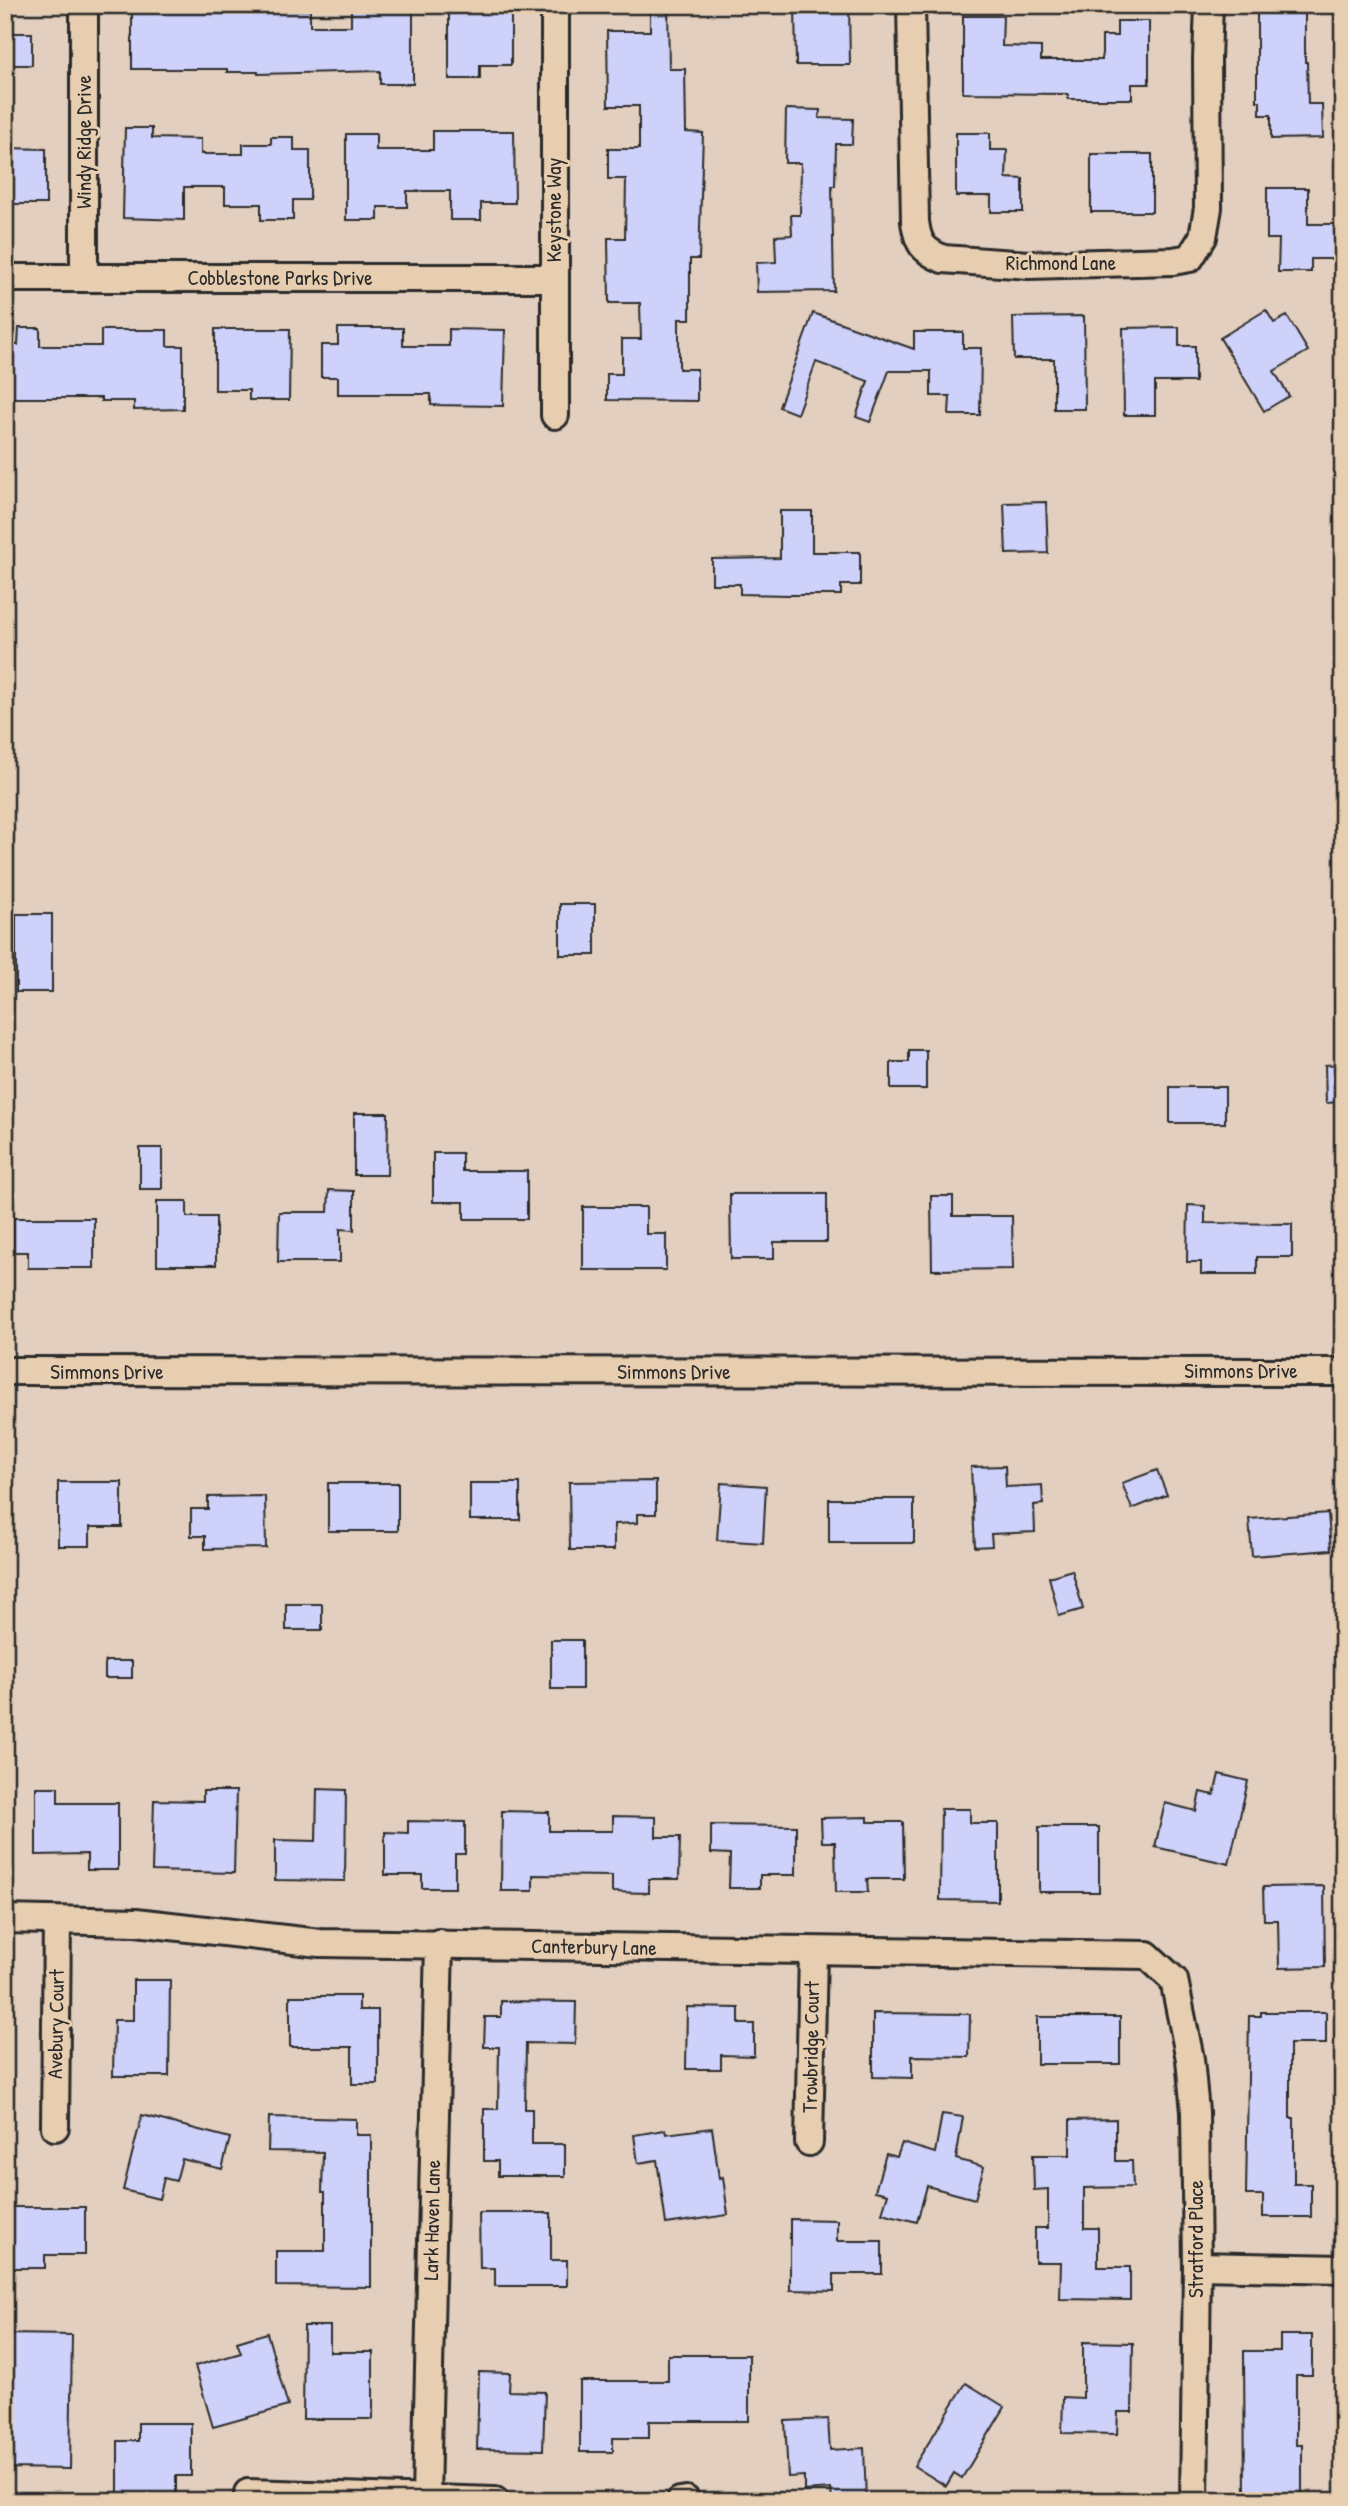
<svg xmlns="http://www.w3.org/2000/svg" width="1348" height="2506" viewBox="0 0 1348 2506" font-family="'Patrick Hand',sans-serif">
	<rect width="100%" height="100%" fill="#e3cfbf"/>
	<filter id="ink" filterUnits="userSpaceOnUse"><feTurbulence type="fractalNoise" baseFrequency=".0143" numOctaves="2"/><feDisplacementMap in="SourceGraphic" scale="14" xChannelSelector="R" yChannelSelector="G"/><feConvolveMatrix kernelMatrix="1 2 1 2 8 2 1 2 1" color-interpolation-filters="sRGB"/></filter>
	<g filter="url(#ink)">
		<g fill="#ced2fa" stroke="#2b2b2b" stroke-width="2">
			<polygon points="132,5 179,5 179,10 226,10 226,5 293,5 293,10 310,10 310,26 351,26 351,5 413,5 413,84 380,84 380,71 258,74 258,72 227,72 227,69 132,69"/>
			<polygon points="449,5 511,8 511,65 480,65 480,79 449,79"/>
			<polygon points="650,5 668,5 669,69 685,69 686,132 703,133 699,259 690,259 690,319 679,319 679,369 697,369 697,401 607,400 607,374 622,374 622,339 641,339 640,303 609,303 608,238 625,238 626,179 608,179 608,149 639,149 639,106 608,106 607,31 650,31"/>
			<polygon points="795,5 849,5 850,65 796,65"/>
			<polygon points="1257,5 1305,5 1305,62 1307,62 1308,104 1322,104 1323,138 1271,139 1271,115 1260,115 1260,101 1257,101"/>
			<polygon points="963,16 1003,16 1002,46 1041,47 1041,60 1102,60 1102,36 1117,36 1117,21 1149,21 1149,84 1132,84 1132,99 1068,99 1068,94 963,93"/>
			<rect x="5" y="33" width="27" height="32"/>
			<polygon points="786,109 820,110 819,118 853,119 852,144 836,144 835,186 832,186 834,291 757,292 756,263 776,262 775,236 792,235 791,215 800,215 801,163 785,163"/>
			<polygon points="125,128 152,128 152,138 201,139 201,154 243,154 243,144 271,144 271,137 294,137 294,150 310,150 310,200 293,200 293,220 261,220 261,204 225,204 225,187 184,187 184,220 123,218"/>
			<polygon points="433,131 514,131 515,203 481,203 481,220 450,220 450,191 407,191 407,207 378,207 378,220 346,220 346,134 376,134 376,150 433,150"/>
			<polygon points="956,133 990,133 990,150 1007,150 1006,178 1023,179 1023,212 991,212 991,196 956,196"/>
			<polygon points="5,148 46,149 46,204 5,204"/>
			<rect x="1091" y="154" width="61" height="58"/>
			<polygon points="1267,188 1308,188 1308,224 1341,224 1341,259 1311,259 1311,272 1278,272 1279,239 1267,239"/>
			<polygon points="1266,310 1274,323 1287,316 1308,351 1274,371 1289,396 1264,411 1220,338"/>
			<polygon points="813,313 914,349 914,332 963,332 963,348 981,348 980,415 949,415 950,396 931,396 931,371 889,371 870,422 856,417 868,381 816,362 797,414 779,407"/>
			<polygon points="1084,316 1085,409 1054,409 1054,359 1014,359 1013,317"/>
			<polygon points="1179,327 1179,346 1195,346 1195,382 1155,382 1155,415 1124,415 1123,328"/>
			<polygon points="19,328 40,328 40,346 101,346 101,330 167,330 167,346 183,346 183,409 134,410 134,401 101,401 101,398 5,398 5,345 18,345"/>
			<polygon points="338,328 403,328 403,346 449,346 449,329 505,330 503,406 431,405 431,394 338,394 338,377 321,377 321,345 338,345"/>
			<polygon points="215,329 290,329 289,400 249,400 249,390 215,390"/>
			<polygon points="1046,502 1048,553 1006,554 1004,503"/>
			<polygon points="780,511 812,511 812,552 860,552 860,585 841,585 841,595 789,595 740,594 740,584 712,584 712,559 780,558"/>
			<rect x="560" y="904" width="35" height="51"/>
			<rect x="16" y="914" width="36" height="78"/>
			<polygon points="909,1050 926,1050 926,1089 891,1089 891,1062 909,1062"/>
			<polygon points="1343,1064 1343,1102 1326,1103 1325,1065"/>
			<rect x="1170" y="1087" width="55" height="36"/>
			<polygon points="354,1113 388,1113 387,1175 354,1175"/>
			<rect x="140" y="1148" width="22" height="41"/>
			<polygon points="433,1153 462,1153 462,1171 527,1171 527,1219 464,1219 464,1202 433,1202"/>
			<polygon points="329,1190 354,1191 354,1230 340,1229 340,1262 278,1262 279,1212 328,1212"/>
			<polygon points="730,1194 827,1194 827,1242 774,1242 774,1259 731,1259"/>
			<polygon points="931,1196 953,1196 953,1216 1012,1216 1013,1269 932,1270"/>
			<polygon points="157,1201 187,1201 187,1217 216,1217 216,1265 157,1265"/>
			<polygon points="1188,1205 1205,1206 1205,1223 1292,1224 1292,1257 1257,1257 1257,1274 1201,1274 1201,1262 1187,1262"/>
			<polygon points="583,1207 646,1207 646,1234 666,1234 666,1270 583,1270"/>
			<polygon points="13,1218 94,1218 94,1268 28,1268 28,1252 13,1252"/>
			<polygon points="1005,1466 1006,1487 1042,1485 1043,1504 1034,1505 1035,1532 991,1534 992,1546 975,1547 971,1467"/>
			<polygon points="1157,1470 1167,1495 1132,1509 1122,1483"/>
			<polygon points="656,1481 656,1514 637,1514 637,1523 614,1524 614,1550 570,1550 569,1482"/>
			<polygon points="58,1482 122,1482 122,1527 90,1527 90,1546 58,1546"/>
			<rect x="328" y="1483" width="70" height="48"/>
			<rect x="470" y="1483" width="50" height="37"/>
			<polygon points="721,1483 766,1486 763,1543 717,1540"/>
			<polygon points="265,1496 266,1548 205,1549 205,1536 191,1536 191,1509 208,1509 208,1497"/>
			<rect x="829" y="1499" width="85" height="44"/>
			<polygon points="1328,1513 1331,1550 1252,1556 1249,1519"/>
			<polygon points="1072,1570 1083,1609 1059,1616 1049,1577"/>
			<rect x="286" y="1604" width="36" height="26"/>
			<rect x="551" y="1640" width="31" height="49"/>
			<rect x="105" y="1661" width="27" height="17"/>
			<polygon points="1219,1774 1248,1781 1229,1864 1155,1847 1165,1803 1196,1811 1200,1792 1214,1795"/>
			<polygon points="36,1787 58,1787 58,1803 118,1803 118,1870 87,1870 87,1854 36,1855"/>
			<polygon points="317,1789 346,1790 345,1881 275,1880 275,1840 316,1841"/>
			<polygon points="203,1791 236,1791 234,1873 152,1871 154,1800 203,1801"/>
			<polygon points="941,1809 970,1809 970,1823 998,1823 998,1901 940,1900"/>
			<polygon points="502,1811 549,1812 549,1831 613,1831 613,1816 656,1817 656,1837 680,1837 679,1879 649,1879 649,1893 612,1892 612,1876 533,1875 533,1891 501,1891"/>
			<polygon points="868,1817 868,1822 903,1822 904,1879 867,1879 868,1892 836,1892 835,1842 822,1842 821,1818"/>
			<polygon points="408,1821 465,1822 465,1854 455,1854 455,1888 422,1888 422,1875 385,1875 385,1832 408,1833"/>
			<polygon points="711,1825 796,1826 796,1875 760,1875 760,1888 729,1888 730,1854 711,1853"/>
			<rect x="1039" y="1827" width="60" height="65"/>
			<polygon points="1324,1886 1325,1967 1279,1968 1278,1920 1264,1920 1263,1887"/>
			<polygon points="133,1980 170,1980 169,2076 113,2076 114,2020 133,2020"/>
			<polygon points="290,1996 359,1996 359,2010 378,2010 378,2084 352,2084 352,2047 290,2047"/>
			<polygon points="501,2001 576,2002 575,2044 526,2043 525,2109 532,2109 532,2144 565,2144 565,2176 498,2176 498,2161 484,2161 484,2109 498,2109 499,2047 484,2047 485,2017 501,2017"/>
			<polygon points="687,2007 739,2008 739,2024 754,2024 754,2056 721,2055 721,2069 686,2069"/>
			<polygon points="1261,2012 1326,2012 1326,2044 1290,2044 1290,2118 1294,2118 1294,2184 1311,2184 1311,2217 1263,2217 1263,2195 1246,2195 1249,2016 1261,2016"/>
			<polygon points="873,2013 970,2014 969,2057 912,2056 912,2078 873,2077"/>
			<rect x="1037" y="2017" width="83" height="47"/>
			<polygon points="942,2114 963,2117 956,2159 984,2167 975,2199 927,2186 917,2222 882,2213 888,2194 875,2191 886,2154 897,2157 902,2143 935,2153"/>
			<polygon points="142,2115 230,2138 222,2169 182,2159 176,2181 164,2178 159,2199 123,2190"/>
			<polygon points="269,2117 356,2119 356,2135 371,2135 371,2287 276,2286 276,2251 325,2251 325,2192 322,2192 323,2152 268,2151"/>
			<polygon points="1116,2119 1116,2161 1132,2161 1133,2187 1084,2188 1084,2228 1098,2228 1098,2267 1130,2267 1130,2300 1060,2299 1061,2262 1035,2262 1035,2228 1048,2228 1048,2189 1034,2190 1033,2155 1070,2155 1070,2120"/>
			<polygon points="712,2128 719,2178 723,2177 728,2215 666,2224 657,2160 638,2163 634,2135 665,2130 666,2134"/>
			<polygon points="10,2207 85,2207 85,2255 45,2255 45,2268 10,2268"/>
			<polygon points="479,2213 551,2213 551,2260 567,2260 567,2286 495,2286 495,2268 480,2268"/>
			<polygon points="790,2219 837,2220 837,2241 882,2241 882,2274 834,2274 834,2291 790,2290"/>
			<polygon points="304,2326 330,2326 330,2352 373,2352 373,2419 303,2419"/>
			<polygon points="267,2333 288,2406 213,2427 195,2366 241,2353 237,2342"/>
			<polygon points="5,2334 72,2335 70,2469 5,2468"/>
			<polygon points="1280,2335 1312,2335 1312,2375 1296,2375 1296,2445 1302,2445 1302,2501 1245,2499 1244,2351 1280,2351"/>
			<polygon points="1083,2342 1133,2343 1132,2412 1118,2412 1117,2434 1062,2433 1063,2397 1083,2398"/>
			<polygon points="668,2355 749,2355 749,2421 649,2421 649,2438 613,2438 613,2452 580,2452 580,2381 668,2381"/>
			<polygon points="479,2372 510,2373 509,2391 545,2392 543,2450 477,2449"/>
			<polygon points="966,2383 1005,2407 962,2478 954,2473 946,2486 914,2466"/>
			<polygon points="828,2419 830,2450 864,2448 866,2501 832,2501 831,2489 804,2491 804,2476 788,2477 785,2421"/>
			<polygon points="138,2423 191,2423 191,2476 176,2476 176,2498 118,2501 118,2441 138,2441"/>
		</g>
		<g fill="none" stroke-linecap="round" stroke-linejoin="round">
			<defs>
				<g id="minor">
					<polyline points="84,5 84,278"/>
					<polyline points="555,5 555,415"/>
					<path d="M911,5l4,217c3,21 7,28 28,37l86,6 144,-4 17,-3 13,-21 5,-29 -1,-149 2,-54"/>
					<polyline points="5,278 554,278"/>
					<polyline points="5,1371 1343,1372"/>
					<polyline points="5,1919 136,1922 320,1943 1147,1955 1174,1980 1190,2059 1195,2112 1197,2266 1194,2501"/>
					<polyline points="55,2127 57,1921"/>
					<polyline points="809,2142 813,1952"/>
					<polyline points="1197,2266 1343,2269"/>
					<polyline points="248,2493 495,2501"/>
					<polyline points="426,2497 439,1943"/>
					<polyline points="680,2501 686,2500"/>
				</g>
			</defs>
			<use href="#minor" stroke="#2b2b2b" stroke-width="32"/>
			<use href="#minor" stroke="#e8ceb0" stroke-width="26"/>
		</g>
	</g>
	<g text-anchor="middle" stroke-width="6" stroke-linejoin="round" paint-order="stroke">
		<g font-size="21" fill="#2b2b2b" stroke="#e8ceb0">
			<text transform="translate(84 142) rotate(-90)" y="7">Windy Ridge Drive</text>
			<text transform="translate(554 210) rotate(-90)" y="7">Keystone Way</text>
			<text x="1061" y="270">Richmond Lane</text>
			<text x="280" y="285">Cobblestone Parks Drive</text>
			<text x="1241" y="1378">Simmons Drive</text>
			<text x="107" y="1379">Simmons Drive</text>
			<text x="674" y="1379">Simmons Drive</text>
			<text transform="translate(594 1947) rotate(1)" y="7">Canterbury Lane</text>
			<text transform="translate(56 2024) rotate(-89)" y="7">Avebury Court</text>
			<text transform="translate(811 2047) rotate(-89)" y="7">Trowbridge Court</text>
			<text transform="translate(432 2220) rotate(-89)" y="7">Lark Haven Lane</text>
			<text transform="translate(1196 2239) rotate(-90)" y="7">Stratford Place</text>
		</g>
	</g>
	<rect width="1348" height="2506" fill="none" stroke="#e8ceb0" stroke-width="28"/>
	<rect x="14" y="14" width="1320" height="2478" fill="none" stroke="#2b2b2b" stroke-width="2.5" filter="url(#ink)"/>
</svg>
